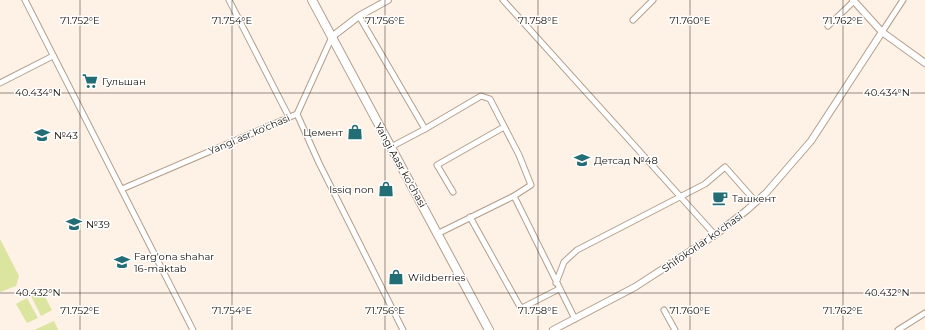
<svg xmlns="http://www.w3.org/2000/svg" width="925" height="330" viewBox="0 0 925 330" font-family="Montserrat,sans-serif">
	<rect width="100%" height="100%" fill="#fef1e5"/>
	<g fill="#dbe5a0">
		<polygon points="0,239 19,276 16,286 0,292"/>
		<polygon points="42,291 52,310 41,316 31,296"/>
		<polygon points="27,298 38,318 27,323 16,304"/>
		<polygon points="54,321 58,330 34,330"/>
	</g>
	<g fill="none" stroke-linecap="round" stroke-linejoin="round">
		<defs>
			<g id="minor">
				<polyline points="25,0 193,330"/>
				<polyline points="229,0 289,117"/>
				<polyline points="503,0 715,235"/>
				<polyline points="359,16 425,129 481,96 490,99 519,155 531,185 514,196 575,319"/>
				<polyline points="633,20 653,0"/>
				<polyline points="828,26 854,1"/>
				<polyline points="882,32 903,0"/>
				<polyline points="0,83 53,56"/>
				<polyline points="297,114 319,163 403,330"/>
				<polyline points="391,147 425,129"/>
				<polyline points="122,189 297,114 332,37"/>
				<polyline points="453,192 437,165 504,127"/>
				<polyline points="470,217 519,305 522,308 559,289"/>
				<polyline points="439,233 514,196"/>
				<polyline points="556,283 564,262 577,250 705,184 725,167 756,202"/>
				<polyline points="664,310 675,330"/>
				<polyline points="898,330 925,313"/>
			</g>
			<g id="tertiary">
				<polyline points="853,0 882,32 925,63"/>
				<polyline points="333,36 359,16 388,0"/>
				<polyline points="553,330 635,287 715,235 747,210 766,193 811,141 882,32"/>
			</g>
			<polyline id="primary" points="312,0 489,330"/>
		</defs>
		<use href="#minor" stroke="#b39e8b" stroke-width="7"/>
		<use href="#tertiary" stroke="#b39e8b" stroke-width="8"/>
		<use href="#primary" stroke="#b39e8b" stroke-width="10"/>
		<use href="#minor" stroke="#fff" stroke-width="5"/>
		<use href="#tertiary" stroke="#fff" stroke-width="6"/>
		<use href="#primary" stroke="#fff" stroke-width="8"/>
	</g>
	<path fill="none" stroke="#171009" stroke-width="1" stroke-opacity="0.45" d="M80,0v330M232,0v330M385,0v330M538,0v330M690,0v330M843,0v330M0,93h925M0,293h925"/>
	<defs>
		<symbol id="supermarket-bare" viewBox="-9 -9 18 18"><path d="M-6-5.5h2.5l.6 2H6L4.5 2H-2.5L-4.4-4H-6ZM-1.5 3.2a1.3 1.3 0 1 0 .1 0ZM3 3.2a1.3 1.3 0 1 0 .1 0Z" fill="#236d75" stroke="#fff" stroke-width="2.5" paint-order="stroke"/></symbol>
		<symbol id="shop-bare" viewBox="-9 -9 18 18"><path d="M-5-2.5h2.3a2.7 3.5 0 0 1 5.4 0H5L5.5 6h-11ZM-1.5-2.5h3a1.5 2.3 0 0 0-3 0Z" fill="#236d75" stroke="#fff" stroke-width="2.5" paint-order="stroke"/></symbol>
		<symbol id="school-bare" viewBox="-9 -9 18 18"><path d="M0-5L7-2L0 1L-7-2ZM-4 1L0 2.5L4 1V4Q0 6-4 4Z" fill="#236d75" stroke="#fff" stroke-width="2.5" paint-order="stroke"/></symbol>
		<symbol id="cafe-bare" viewBox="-9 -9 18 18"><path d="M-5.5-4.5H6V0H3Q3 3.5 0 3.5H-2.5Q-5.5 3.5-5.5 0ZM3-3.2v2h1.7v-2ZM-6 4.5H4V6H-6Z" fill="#236d75" stroke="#fff" stroke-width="2.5" paint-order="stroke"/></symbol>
	</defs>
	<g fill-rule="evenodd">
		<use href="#supermarket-bare" x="79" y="70" width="22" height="22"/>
		<use href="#shop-bare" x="344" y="121" width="22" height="22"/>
		<use href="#school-bare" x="31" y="124" width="22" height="22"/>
		<use href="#school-bare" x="571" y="149" width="22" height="22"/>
		<use href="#shop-bare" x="375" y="178" width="22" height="22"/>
		<use href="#cafe-bare" x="709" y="187" width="22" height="22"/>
		<use href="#school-bare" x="63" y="213" width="22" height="22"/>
		<use href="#school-bare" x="111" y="251" width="22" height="22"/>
		<use href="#shop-bare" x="385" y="266" width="22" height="22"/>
	</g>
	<g text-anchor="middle" stroke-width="3" stroke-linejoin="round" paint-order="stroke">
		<g font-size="10" fill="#171009" stroke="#fff" text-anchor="start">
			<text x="102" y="85">Гульшан</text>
			<text x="343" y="136" text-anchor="end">Цемент</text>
			<text x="54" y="139">№43</text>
			<text x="594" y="164">Детсад №48</text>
			<text x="374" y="193" text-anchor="end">Issiq non</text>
			<text x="732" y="202">Ташкент</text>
			<text x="86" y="228">№39</text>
			<text x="134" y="260">Farg'ona shahar<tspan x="134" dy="12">16-maktab</tspan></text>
			<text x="408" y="281">Wildberries</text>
		</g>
		<g font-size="10" fill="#171009" stroke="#fff">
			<text transform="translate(249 134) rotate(-23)" y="4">Yangi asr ko'chasi</text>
			<text transform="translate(401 165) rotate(61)" y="4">Yangi Aasr ko'chasi</text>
			<text transform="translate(702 242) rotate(-35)" y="4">Shifokorlar ko'chasi</text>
		</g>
	</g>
	<g font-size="10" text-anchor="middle" fill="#171009" stroke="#fff" stroke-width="3" stroke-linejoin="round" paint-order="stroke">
		<text x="80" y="24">71.752°E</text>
		<text x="232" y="24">71.754°E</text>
		<text x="385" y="24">71.756°E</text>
		<text x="538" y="24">71.758°E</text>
		<text x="690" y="24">71.760°E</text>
		<text x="843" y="24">71.762°E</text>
		<text x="38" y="96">40.434°N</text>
		<text x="887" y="96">40.434°N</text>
		<text x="38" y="296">40.432°N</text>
		<text x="887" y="296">40.432°N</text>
		<text x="80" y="314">71.752°E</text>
		<text x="232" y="314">71.754°E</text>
		<text x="385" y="314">71.756°E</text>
		<text x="538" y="314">71.758°E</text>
		<text x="690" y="314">71.760°E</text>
		<text x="843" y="314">71.762°E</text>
	</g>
</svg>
